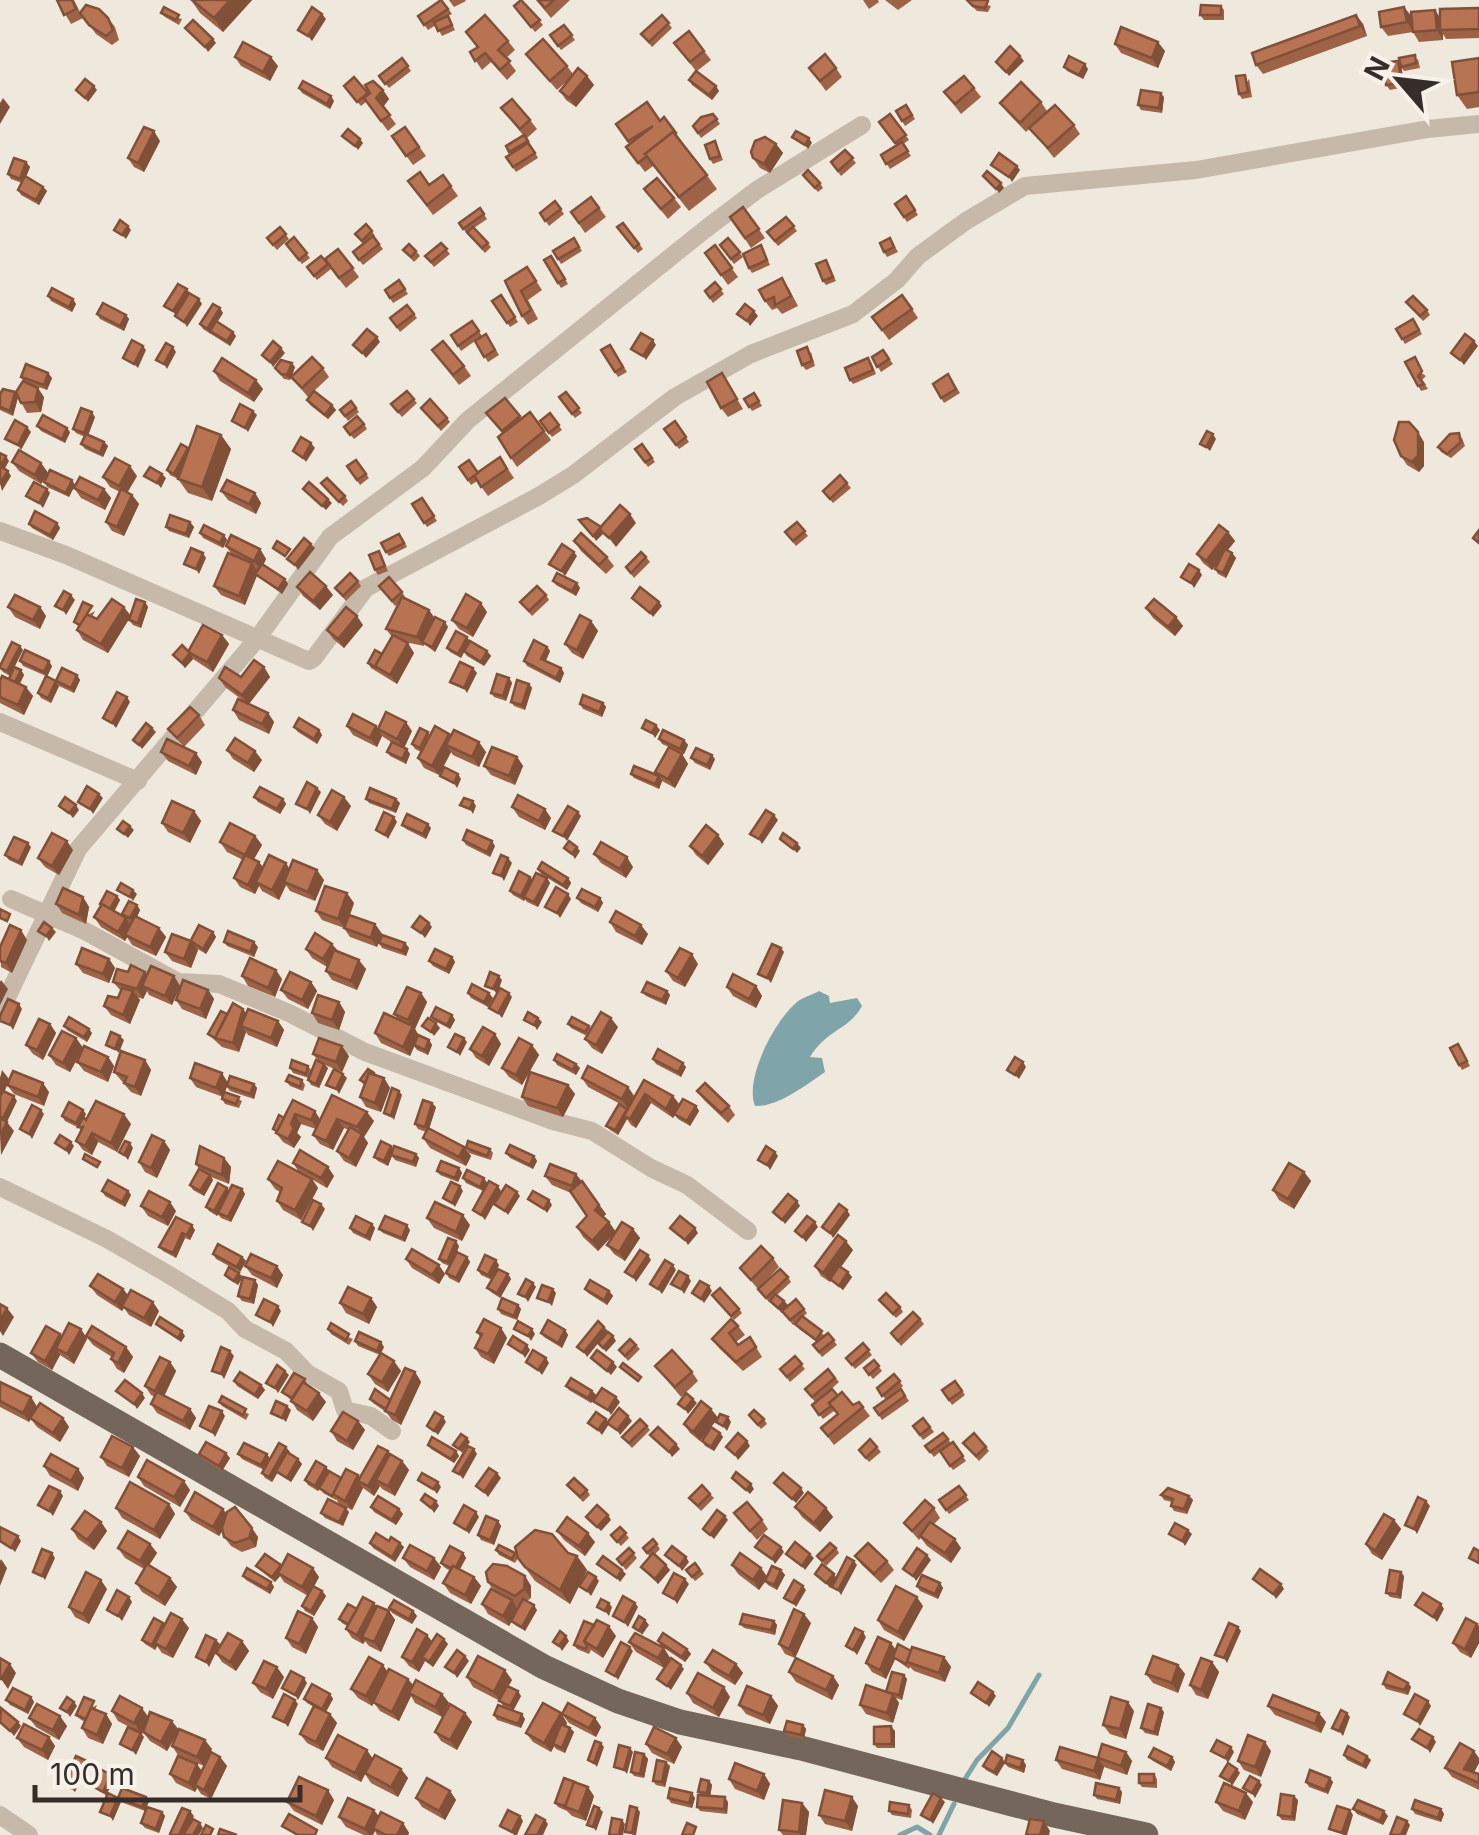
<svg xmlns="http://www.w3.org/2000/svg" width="1479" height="1835" viewBox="0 0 1479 1835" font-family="Inter,sans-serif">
	<rect width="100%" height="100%" fill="#efe8dd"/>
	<path fill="#7fa4a9" d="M819,991l10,5 1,7 27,-5 5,8c-14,25 -34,22 -52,51l12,1 3,14c-19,13 -47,35 -70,34 -11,-27 20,-86 42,-104 6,-5 15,-7 22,-11z"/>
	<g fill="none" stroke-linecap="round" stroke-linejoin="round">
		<g stroke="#7fa4a9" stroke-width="5">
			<polyline points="965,1779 977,1760 1008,1728 1039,1675"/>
			<polyline points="900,1835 917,1827 930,1835"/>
			<polyline points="939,1835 954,1804"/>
		</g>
		<g stroke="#c6b9aa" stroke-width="18">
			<polyline points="0,531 66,555 309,661 314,658 366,588 539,496 573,475 675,397 751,354 853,314 897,280 918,256 966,221 1025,186 1196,170 1428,129 1479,124"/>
			<polyline points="0,722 138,781"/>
			<polyline points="11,899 85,931 178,982 219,984 289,1013 365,1052 553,1121 592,1131 651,1168 687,1185 748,1231"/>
			<polyline points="0,1012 78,849 257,639 330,537 423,468 468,420 703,231 757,190 862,125"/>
			<polyline points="0,1187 107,1239 166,1273 228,1311 245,1329 286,1351 307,1373 339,1391 345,1410 371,1416 392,1431"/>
			<polyline points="0,1815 29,1835"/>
		</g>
		<polyline stroke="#75665c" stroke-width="25" points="0,1355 544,1667 618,1701 680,1722 801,1748 1054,1815 1146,1835"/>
	</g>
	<g fill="#9e6347">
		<polygon points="57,0 74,0 80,12 108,18 115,27 119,40 112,45 96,34 81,14 83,18 71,24"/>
		<polygon points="191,0 252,0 223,32 200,13"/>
		<polygon points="442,0 452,14 448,16 455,30 442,36 436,25 428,30 418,16"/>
		<polygon points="449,0 465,0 466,1 454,7"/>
		<polygon points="522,0 543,25 535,32 514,6"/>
		<polygon points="536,0 570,0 551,18"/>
		<polygon points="863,0 878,0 879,2 869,9"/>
		<polygon points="885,0 912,0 898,10"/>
		<polygon points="966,0 991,6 988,12 977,11"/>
		<polygon points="1221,6 1224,10 1224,20 1204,20 1200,15"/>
		<polygon points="1404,7 1411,16 1440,17 1479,8 1479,38 1446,39 1443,34 1443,40 1419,42 1413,32 1388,36 1381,27"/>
		<polygon points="161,13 182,19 179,25 165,17"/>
		<polygon points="662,15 672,28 652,47 641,34"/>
		<polygon points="1356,15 1363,24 1367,36 1263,74 1256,65"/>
		<polygon points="564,25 575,40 561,50 550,35"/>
		<polygon points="508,41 515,50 506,58 516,71 507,80 491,62 482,70 470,52"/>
		<polygon points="674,43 704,51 711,60 697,71 719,91 712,100 692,85 689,80 696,71"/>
		<polygon points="1115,44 1165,51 1158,68 1121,53"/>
		<polygon points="526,54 567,66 573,74 587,76 594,85 576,107 566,100 560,91 568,80 557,90"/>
		<polygon points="235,57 278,66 270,81 241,66"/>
		<polygon points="402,58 411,71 389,88 379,76"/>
		<polygon points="1479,58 1479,107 1467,109 1457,95"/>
		<polygon points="1418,59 1420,68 1404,71 1401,67 1405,87 1390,90 1386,85 1398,61 1400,65"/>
		<polygon points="1064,67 1088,69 1083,79 1067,71"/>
		<polygon points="809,68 836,68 842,77 826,91"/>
		<polygon points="354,77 369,95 383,90 389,99 383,107 396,124 388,131 366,102 361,106 344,86"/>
		<polygon points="1249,79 1252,97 1242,99 1239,94"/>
		<polygon points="299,88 334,101 330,109 302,93"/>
		<polygon points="974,88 981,97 961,114 944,92"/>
		<polygon points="1164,97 1162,113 1141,110 1138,105"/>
		<polygon points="1041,102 1047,111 1074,125 1080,134 1054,158 1030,128 1026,132 1007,112 1000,103"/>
		<polygon points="906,105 915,119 905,126 896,111"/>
		<polygon points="501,108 530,120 537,129 527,138 538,158 516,172 506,157 511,154 506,146 523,135"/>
		<polygon points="713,114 720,124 701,138 693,126"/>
		<polygon points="890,114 909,140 903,144 911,156 890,169 881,155 897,145 879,122"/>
		<polygon points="664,117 717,189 689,211 653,166 645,172 626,147 629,144 616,124 660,121"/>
		<polygon points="405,127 426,156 413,165 392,136"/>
		<polygon points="160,141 144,172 134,167 128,158"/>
		<polygon points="715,141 723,160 713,164 710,159"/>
		<polygon points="776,144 783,153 770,173 760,168 753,158"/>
		<polygon points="845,150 856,163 841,176 831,162"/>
		<polygon points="26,162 30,167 26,177 43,187 47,191 39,205 21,195 18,190 22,183 11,179 8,174"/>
		<polygon points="443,175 458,196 433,215 408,181 429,185"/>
		<polygon points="803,175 820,183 823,188 818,192"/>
		<polygon points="644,189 674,198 681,207 668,219"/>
		<polygon points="906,196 918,215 907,222 895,204"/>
		<polygon points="591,197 606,217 585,233 571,212"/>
		<polygon points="555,201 564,214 549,226 540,213"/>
		<polygon points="743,207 765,238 751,248 730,217"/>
		<polygon points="480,208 487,219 474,228 491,247 485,253 467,234 459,223"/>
		<polygon points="786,217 797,231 778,246 767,232"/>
		<polygon points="623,223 643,249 638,253 617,227"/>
		<polygon points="280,227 289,239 277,250 267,238"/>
		<polygon points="372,231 375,236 374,237 383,249 363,265 353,252 363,244 355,234"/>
		<polygon points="294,237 310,258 302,264 286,244"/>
		<polygon points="574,238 582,251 561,264 553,251"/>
		<polygon points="728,238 743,257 734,264 720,245"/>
		<polygon points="441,243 450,254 434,267 425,256"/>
		<polygon points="893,243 898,252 887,257 884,252"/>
		<polygon points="715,245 738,277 728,285 705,253"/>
		<polygon points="761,245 770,265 752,273 749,268"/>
		<polygon points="338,249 359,277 346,288 331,269 317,280 307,267 327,263"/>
		<polygon points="403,250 416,251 420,256 414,262"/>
		<polygon points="551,256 568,284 561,288 544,260"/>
		<polygon points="826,260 836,281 826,285 823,281"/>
		<polygon points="527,267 542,290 528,300 538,319 528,325 522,316 505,281"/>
		<polygon points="399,280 408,294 393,303 385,290"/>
		<polygon points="715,282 724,294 713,303 705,291"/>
		<polygon points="788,287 798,306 782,314 777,308 772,310 765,301"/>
		<polygon points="501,295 518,322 510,327 492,301"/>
		<polygon points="48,296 76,304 72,312 51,301"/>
		<polygon points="1406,302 1427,310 1430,315 1423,321"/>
		<polygon points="407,305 417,318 400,332 390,318"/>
		<polygon points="912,309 918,318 889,340 872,317"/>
		<polygon points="223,313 217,322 236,336 230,346 203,329 200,324"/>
		<polygon points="97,314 126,315 129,319 124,331 100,319"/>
		<polygon points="1413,319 1422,334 1405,344 1396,329"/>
		<polygon points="472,321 482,336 486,334 499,355 488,362 475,341 461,351 451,335"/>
		<polygon points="610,345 627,372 618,377 601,350"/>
		<polygon points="432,350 464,366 471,376 459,385"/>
		<polygon points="883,350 893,364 881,372 872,357"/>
		<polygon points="811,352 815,366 806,370 802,365"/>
		<polygon points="871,362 876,374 853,384 850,380"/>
		<polygon points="1405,362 1426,376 1422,380 1428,389 1421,391"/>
		<polygon points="295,367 292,376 323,368 329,377 314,391 332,405 336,410 328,419 310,405 307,400 312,394 308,397 291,377 290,380 284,379 275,368"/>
		<polygon points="214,371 263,389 254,402 220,381"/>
		<polygon points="48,373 52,378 47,390 24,382 21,377"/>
		<polygon points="722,373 743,409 728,417 721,408"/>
		<polygon points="948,374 960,393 944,403 933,384"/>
		<polygon points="407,391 417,403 402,417 391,404"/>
		<polygon points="566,392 582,413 575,418 559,397"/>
		<polygon points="754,393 762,406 752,411 744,399"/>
		<polygon points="0,394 18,397 44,397 41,412 27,413 18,397 13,416 0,410"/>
		<polygon points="505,398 522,419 530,412 551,440 517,467 511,458 503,434 486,413"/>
		<polygon points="351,401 359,412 348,421 340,410"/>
		<polygon points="421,408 447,418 450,422 441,431"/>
		<polygon points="550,413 562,430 552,437 540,421"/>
		<polygon points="95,417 88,435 104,442 108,446 103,457 85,449 81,444 85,437 76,433 73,429"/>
		<polygon points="675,421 689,442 679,449 664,429"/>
		<polygon points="364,424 367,429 354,439 344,427"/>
		<polygon points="37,426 70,432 65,443 41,431"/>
		<polygon points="221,435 231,449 212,501 188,493 178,479 170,475 167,470 189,450"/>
		<polygon points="1462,438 1465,446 1451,458 1441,452 1438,447"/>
		<polygon points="1424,442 1424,466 1419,472 1407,465 1401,456"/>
		<polygon points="642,444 655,462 648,467 635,449"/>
		<polygon points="500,457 514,478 488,496 477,481 471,485 459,467 478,473"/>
		<polygon points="356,460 369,478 360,485 347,466"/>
		<polygon points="12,462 41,463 48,473 41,484 19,471"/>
		<polygon points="840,475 851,488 833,503 823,491"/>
		<polygon points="137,476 127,492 132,495 139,504 124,536 112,531 106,522 120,492 110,487 103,477"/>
		<polygon points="72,480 75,485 69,497 47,487 44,482"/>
		<polygon points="321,483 345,496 348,501 343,506"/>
		<polygon points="74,488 104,489 111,498 105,510 81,498"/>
		<polygon points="221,491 255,493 261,503 256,514 228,500"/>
		<polygon points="422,498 437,521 427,527 412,504"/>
		<polygon points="190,522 194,527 189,538 169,531 166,527"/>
		<polygon points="797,522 808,536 796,546 785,532"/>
		<polygon points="57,523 60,528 53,540 32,528 29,524"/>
		<polygon points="1228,532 1235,541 1227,551 1232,553 1236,558 1226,578 1218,574 1215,569 1219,562 1212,570 1203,563 1197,554"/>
		<polygon points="200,533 224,535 227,540 223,548 203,538"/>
		<polygon points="403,539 407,547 389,556 386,552"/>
		<polygon points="574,541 607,557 614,566 606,574 581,551"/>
		<polygon points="226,546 260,549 266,559 263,565 285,579 288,584 282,594 257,576 245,605 221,595 214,586 232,555"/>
		<polygon points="379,551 388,571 378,575 375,570"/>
		<polygon points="646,557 650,562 634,578 626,567"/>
		<polygon points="358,581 361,586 346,601 335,588"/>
		<polygon points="553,581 577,583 580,588 576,596 556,585"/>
		<polygon points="379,586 402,592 405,597 404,598 448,627 435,652 424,644 424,646 405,642 414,653 397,684 371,668 368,663 382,654 392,637 386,629 399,603 395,606"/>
		<polygon points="297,587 333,595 320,610 303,596"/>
		<polygon points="546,595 549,600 532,616 520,602"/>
		<polygon points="145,602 148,607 141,628 133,625 129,620 130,617 108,653 83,640 77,630 79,627 74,622 95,611 92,617 97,619 131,616"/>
		<polygon points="8,607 40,607 46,616 40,629 15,617"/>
		<polygon points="1146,608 1176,617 1183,626 1175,636 1153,618"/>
		<polygon points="487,612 473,637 459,629 452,620"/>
		<polygon points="591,621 598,631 583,659 572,653 565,644"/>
		<polygon points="363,625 344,648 333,639 327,630"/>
		<polygon points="222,635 229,644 213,672 193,659 185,668 173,655 188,651"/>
		<polygon points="547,647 550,651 546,661 561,668 564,673 560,683 527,666 524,661"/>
		<polygon points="447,648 487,651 491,656 484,666 467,656 464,652 461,658 450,652"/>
		<polygon points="23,650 14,667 21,670 24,675 20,684 33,696 24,715 0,703 0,681 9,679 10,676 3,672 0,668"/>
		<polygon points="20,661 52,666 47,677 59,686 51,703 41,698 38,693 46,676 23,666"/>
		<polygon points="264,667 270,677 249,704 268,713 274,722 269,734 239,720 233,710 245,702 225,687 219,678 241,677"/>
		<polygon points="77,675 80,680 74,693 59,686 56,681"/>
		<polygon points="509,678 512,683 506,701 494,697 491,693"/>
		<polygon points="529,684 532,688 525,710 514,706 511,702"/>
		<polygon points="603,703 606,707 602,717 583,709 580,704"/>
		<polygon points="199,715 205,725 184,747 168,729"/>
		<polygon points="347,726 412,731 404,748 410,754 406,764 390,756 387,752 391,742 382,736 377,747 353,735"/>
		<polygon points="294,727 319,730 322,735 317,744 298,732"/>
		<polygon points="428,732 430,735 449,734 451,736 486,752 479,767 453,755 451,752 439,775 424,768 418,758 421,752 415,749 412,744"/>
		<polygon points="659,739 684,740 688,745 684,754 670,748 682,754 688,764 675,788 662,781 659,789 634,778 631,774 659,776 655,772 669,747 662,744"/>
		<polygon points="227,750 262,760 254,772 233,759"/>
		<polygon points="161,752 202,762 196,775 168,761"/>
		<polygon points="517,757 523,766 515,785 491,775 484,766"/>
		<polygon points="691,758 715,759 710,770 695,763"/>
		<polygon points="254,797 283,799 286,804 280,814 258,802"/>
		<polygon points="366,799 400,803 396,813 369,803"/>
		<polygon points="351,806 337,831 325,824 318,815"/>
		<polygon points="512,807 551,818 545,830 519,817"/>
		<polygon points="194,811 201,821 190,843 168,832 162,823"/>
		<polygon points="402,825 431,828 426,839 406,829"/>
		<polygon points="718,835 724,844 708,865 696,855 690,846"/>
		<polygon points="255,836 262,845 254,859 263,867 286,863 289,869 324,880 315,901 290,891 286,885 279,900 262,891 259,886 255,894 240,887 234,878 243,860 227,852 220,842"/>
		<polygon points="463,840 495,846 490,857 466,845"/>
		<polygon points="31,847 22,866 9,860 5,855"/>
		<polygon points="73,850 59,875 45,867 38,858"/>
		<polygon points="594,854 633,867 626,878 601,863"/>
		<polygon points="538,869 568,878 571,883 567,890 541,874"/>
		<polygon points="530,877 532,880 547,878 550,883 538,907 527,902 525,899 524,901 513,895 510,891"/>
		<polygon points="117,896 120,900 114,911 124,918 122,914 137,905 140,910 137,917 159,928 166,937 156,956 132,945 127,937 125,941 101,927 94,917"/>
		<polygon points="83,897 89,907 86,924 62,913 56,904"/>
		<polygon points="577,898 600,898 603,903 598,912 581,903"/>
		<polygon points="354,903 350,915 375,924 382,934 377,947 350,937 344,928 322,920 316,911"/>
		<polygon points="610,922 648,934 642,945 616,932"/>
		<polygon points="213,932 216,937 206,954 196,948 198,950 191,968 172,961 165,952"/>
		<polygon points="27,940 12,973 1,967 0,947"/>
		<polygon points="224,942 258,947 254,957 227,946"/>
		<polygon points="379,943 405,943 409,948 406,956 382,948"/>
		<polygon points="332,944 338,951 366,969 357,990 332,980 326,971 327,967 312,958 306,949"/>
		<polygon points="452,957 455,962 449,974 433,966 429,961"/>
		<polygon points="109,959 115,968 109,983 83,973 76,964"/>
		<polygon points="698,964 685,987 673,981 666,971"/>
		<polygon points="147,976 174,976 180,986 172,1005 149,995 147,991 143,999 137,997 140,1000 130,1024 111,1015 104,1006 118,998 121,991 113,982"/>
		<polygon points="242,976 282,979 275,997 248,986"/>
		<polygon points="311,982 317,991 308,1009 288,999 281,990"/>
		<polygon points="756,986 762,996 756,1008 733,996 727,987"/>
		<polygon points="208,990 214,999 206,1019 182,1009 176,1000"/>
		<polygon points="667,991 670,995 666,1005 646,996 642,992"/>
		<polygon points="421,993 427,1002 415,1029 419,1036 429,1040 432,1045 428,1055 417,1050 414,1046 410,1056 381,1043 375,1033 398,1019 394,1014"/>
		<polygon points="468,993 493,998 488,1007 471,998"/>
		<polygon points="339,1002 345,1012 339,1030 318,1023 312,1013"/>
		<polygon points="246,1013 278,1021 284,1030 277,1047 248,1035 246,1032 239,1052 222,1047 208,1034 227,1014"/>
		<polygon points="452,1015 455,1020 450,1029 435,1021 431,1017"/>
		<polygon points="50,1024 56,1033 43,1060 33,1054 26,1045"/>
		<polygon points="568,1024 589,1026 591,1029 618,1027 602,1054 592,1048 585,1039 587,1036 571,1028"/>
		<polygon points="64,1026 92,1033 87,1042 67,1030"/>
		<polygon points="495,1034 501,1044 489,1066 476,1058 470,1049"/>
		<polygon points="76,1038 83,1048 70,1072 56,1065 49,1055"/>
		<polygon points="1458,1044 1470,1066 1462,1070 1459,1065"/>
		<polygon points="532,1045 539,1055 522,1085 509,1077 502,1068"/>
		<polygon points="313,1054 349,1056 342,1072 325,1065 328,1068 319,1088 311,1085 308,1080 309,1078 293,1073 290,1068 308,1066 312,1071 318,1061"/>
		<polygon points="108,1057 114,1066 108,1082 84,1071 77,1062"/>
		<polygon points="653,1059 686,1067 681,1077 656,1064"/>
		<polygon points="145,1060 151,1070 141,1096 131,1092 114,1072"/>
		<polygon points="554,1060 576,1064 580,1068 576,1075 557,1065"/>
		<polygon points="376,1076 384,1078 390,1088 381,1112 366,1107 360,1097 364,1085 360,1080"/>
		<polygon points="190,1078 254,1084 257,1088 254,1099 230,1091 227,1087 225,1092 242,1101 239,1108 225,1104 222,1099 223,1097 196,1087"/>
		<polygon points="582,1078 628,1087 634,1096 644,1080 673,1096 679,1105 696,1106 699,1111 690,1126 678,1119 675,1115 673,1118 651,1103 636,1128 631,1125 627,1119 618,1135 610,1130 606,1126 628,1108 588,1087"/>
		<polygon points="302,1080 305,1085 303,1091 290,1086 286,1081"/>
		<polygon points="7,1085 49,1092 44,1106 14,1094"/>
		<polygon points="568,1085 575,1094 563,1117 528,1106 522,1097"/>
		<polygon points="697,1091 729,1106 735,1115 728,1123 704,1100"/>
		<polygon points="332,1095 374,1121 364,1137 368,1143 356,1167 344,1161 337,1151 349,1130 344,1128 333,1150 320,1144 313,1135 316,1129 301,1124 297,1133 301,1137 294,1148 283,1142 273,1129 284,1118 293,1100 320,1119"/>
		<polygon points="436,1107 429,1129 464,1147 471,1156 466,1166 430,1148 423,1138 426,1132 418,1129 415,1124"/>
		<polygon points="86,1114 84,1118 86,1120 131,1124 117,1152 98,1142 92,1155 83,1150 76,1141 81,1131 79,1128 65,1121 62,1116"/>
		<polygon points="164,1141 170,1150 157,1178 145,1172 139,1162"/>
		<polygon points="466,1148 490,1149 493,1153 491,1160 469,1153"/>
		<polygon points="393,1149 416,1154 419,1158 416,1167 395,1160 392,1156 388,1166 378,1161 374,1157"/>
		<polygon points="506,1153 534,1156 537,1161 533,1169 510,1158"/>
		<polygon points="224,1158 231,1167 229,1184 211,1177 213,1180 204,1196 193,1190 190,1185 199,1169 196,1164"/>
		<polygon points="293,1163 334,1176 327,1188 299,1172"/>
		<polygon points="459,1168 462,1173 458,1182 440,1175 437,1171"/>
		<polygon points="1304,1172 1311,1181 1294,1209 1279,1200 1273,1190"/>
		<polygon points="545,1176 582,1181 606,1214 603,1217 615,1231 633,1229 640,1238 625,1261 614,1254 607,1245 615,1232 598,1251 583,1237 577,1227 587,1216 571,1193 552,1185"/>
		<polygon points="463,1178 484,1178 487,1183 483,1191 466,1183"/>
		<polygon points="268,1179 312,1179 318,1188 301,1220 283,1210 277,1201 280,1192 275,1189"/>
		<polygon points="227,1188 229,1191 242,1189 245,1194 231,1222 221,1218 218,1214 217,1216 209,1211 206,1207"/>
		<polygon points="102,1191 128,1191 131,1195 125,1207 105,1196"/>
		<polygon points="141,1206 176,1211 168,1226 148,1216"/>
		<polygon points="176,1217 195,1230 190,1240 185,1238 176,1258 163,1251 159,1247"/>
		<polygon points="427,1218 470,1225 462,1241 434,1228"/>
		<polygon points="372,1224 375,1228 370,1241 353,1233 350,1228"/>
		<polygon points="379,1229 410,1230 405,1242 383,1233"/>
		<polygon points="459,1246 457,1252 467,1257 470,1262 459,1283 449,1278 446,1273 449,1266 442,1263 439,1259"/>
		<polygon points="853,1250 841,1267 852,1277 843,1290 831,1280 830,1282 821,1276 815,1266"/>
		<polygon points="213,1254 242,1257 246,1261 240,1272 216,1259"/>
		<polygon points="773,1258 779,1267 758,1289 740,1268"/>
		<polygon points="406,1259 445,1274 439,1284 412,1268"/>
		<polygon points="499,1265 493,1278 508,1274 511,1279 500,1298 491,1292 487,1288 492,1280 481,1275 478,1270"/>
		<polygon points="245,1266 283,1275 277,1288 252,1275"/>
		<polygon points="225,1275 242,1277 258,1285 254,1304 242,1301 238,1296 242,1278 238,1285 228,1279"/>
		<polygon points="788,1277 791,1282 777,1295 788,1305 796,1299 807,1313 803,1317 825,1336 828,1333 837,1345 822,1357 813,1345 817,1342 799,1329 795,1324 798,1320 793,1325 783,1312 782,1313 770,1302 769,1302 758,1289"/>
		<polygon points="90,1286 123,1289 128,1295 159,1311 151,1327 129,1315 124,1308 122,1311 97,1295"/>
		<polygon points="585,1289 609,1291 613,1296 607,1305 588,1293"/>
		<polygon points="371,1298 377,1307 369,1324 346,1313 340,1303"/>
		<polygon points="716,1300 739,1309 742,1313 734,1320"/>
		<polygon points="879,1300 900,1307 903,1312 896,1318"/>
		<polygon points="518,1305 521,1309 517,1320 501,1314 498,1309"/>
		<polygon points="920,1319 924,1324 901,1346 891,1333"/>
		<polygon points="156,1324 185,1336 181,1342 160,1328"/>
		<polygon points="738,1326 745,1335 736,1342 738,1345 750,1337 762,1357 743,1371 719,1348 712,1339"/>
		<polygon points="501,1328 507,1338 494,1364 481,1357 475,1348 480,1337 477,1332"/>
		<polygon points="81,1329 87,1339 74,1364 60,1355 52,1370 38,1362 31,1353 62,1336"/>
		<polygon points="328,1329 353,1339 349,1345 331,1334"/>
		<polygon points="565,1330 568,1335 562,1348 544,1337 541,1333"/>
		<polygon points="86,1336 126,1347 133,1357 124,1373 117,1369 111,1359 112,1357 93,1345"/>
		<polygon points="355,1341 384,1347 380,1355 401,1371 388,1392 375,1384 368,1374 380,1355 358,1346"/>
		<polygon points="863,1343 872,1355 855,1369 846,1358"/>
		<polygon points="636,1345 640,1349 628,1361 619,1350"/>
		<polygon points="795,1356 805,1369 790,1382 780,1369"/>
		<polygon points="874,1360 882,1371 873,1379 864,1368"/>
		<polygon points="170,1362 176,1371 164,1395 190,1409 196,1418 190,1430 157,1413 151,1404 155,1397 151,1395 145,1386"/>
		<polygon points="655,1366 692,1372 698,1381 681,1397"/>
		<polygon points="828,1369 839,1382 820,1399 838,1396 853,1405 863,1407 870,1416 834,1445 821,1428 837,1414 834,1411 823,1419 812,1405 815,1402 805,1389"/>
		<polygon points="415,1372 421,1382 401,1425 392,1420 386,1412 373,1403 370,1399 390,1400"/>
		<polygon points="894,1374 903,1386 888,1398 901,1389 909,1401 882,1420 874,1408 886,1400 877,1388"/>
		<polygon points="305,1379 307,1385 326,1402 313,1421 297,1410 291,1400 282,1392"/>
		<polygon points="234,1381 261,1385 265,1390 258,1399 237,1386"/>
		<polygon points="955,1381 965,1395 952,1405 942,1390"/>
		<polygon points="0,1382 31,1397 37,1407 63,1418 69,1427 60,1442 37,1427 31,1419 29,1422 0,1407"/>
		<polygon points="566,1386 592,1391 596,1395 591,1403 569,1390"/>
		<polygon points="219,1402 249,1414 246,1420 222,1406"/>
		<polygon points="711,1409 718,1418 711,1427 720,1433 723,1437 714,1451 705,1446 702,1441 709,1429 700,1441 690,1433 684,1424"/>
		<polygon points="749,1415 764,1419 767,1424 761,1429"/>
		<polygon points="923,1418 934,1432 923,1440 913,1426"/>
		<polygon points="358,1421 365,1430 353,1450 337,1441 331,1431"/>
		<polygon points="647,1426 650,1430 632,1448 622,1437"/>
		<polygon points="943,1433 951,1443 953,1442 966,1461 953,1470 940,1452 934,1457 925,1446"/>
		<polygon points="963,1443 986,1447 989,1451 979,1461"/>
		<polygon points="428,1445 456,1451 459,1456 454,1463 431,1449"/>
		<polygon points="877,1447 881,1452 869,1462 859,1450"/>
		<polygon points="388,1451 391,1455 402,1461 409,1470 395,1496 382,1489 380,1486 374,1496 363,1488 352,1510 339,1504 336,1499 336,1500 323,1493 320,1488 318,1491 308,1485 305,1480 329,1472 341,1478 358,1475 360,1478"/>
		<polygon points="290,1452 289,1453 298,1459 302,1464 291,1482 277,1473 272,1482 265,1478 262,1473 264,1470 242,1459 238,1454 267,1454 270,1459"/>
		<polygon points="199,1454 230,1458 222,1471 202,1459"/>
		<polygon points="140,1456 129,1477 107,1466 101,1457"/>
		<polygon points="44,1466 78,1469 84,1478 78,1491 50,1476"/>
		<polygon points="138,1477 190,1490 180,1507 144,1486"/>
		<polygon points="567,1485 587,1490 590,1495 583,1502"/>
		<polygon points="959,1486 969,1500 949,1514 939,1500"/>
		<polygon points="710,1494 714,1498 701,1511 689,1498"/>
		<polygon points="1161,1495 1189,1496 1193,1500 1187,1514 1174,1511 1171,1506 1172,1502 1164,1500"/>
		<polygon points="169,1504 175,1514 160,1539 122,1518 116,1508"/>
		<polygon points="371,1507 399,1509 403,1514 396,1525 374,1512"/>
		<polygon points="795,1507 826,1508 833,1517 820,1532 802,1517"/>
		<polygon points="934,1508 940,1518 934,1524 961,1548 951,1563 927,1546 921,1538 919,1540 904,1523"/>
		<polygon points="185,1511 227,1514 258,1537 256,1547 242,1552 231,1546 224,1537 223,1530 219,1536 191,1520"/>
		<polygon points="349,1512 343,1526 325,1518 321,1513"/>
		<polygon points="734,1513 762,1520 768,1529 757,1540"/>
		<polygon points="1394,1520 1401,1529 1382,1560 1372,1554 1366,1544"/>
		<polygon points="498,1521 501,1526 494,1545 481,1540 478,1535"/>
		<polygon points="101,1522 107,1531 94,1550 78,1539 72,1529"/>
		<polygon points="620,1527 629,1538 621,1546 611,1535"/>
		<polygon points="557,1531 595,1542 585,1556 564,1540"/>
		<polygon points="653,1539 660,1549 654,1555 670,1570 658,1584 641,1567 650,1557 643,1548"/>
		<polygon points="389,1541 404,1547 395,1562 373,1548 370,1543"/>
		<polygon points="150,1544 157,1553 149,1565 170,1578 177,1587 165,1606 142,1592 136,1583 144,1569 125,1558 118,1548"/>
		<polygon points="629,1548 637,1558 626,1570 617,1559"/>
		<polygon points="836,1548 839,1553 826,1566 817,1556"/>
		<polygon points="496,1550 515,1553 518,1557 568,1553 577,1556 587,1570 570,1604 535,1581 518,1558 515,1563 499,1555"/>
		<polygon points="463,1553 466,1558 460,1569 474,1577 481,1586 471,1604 450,1593 443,1583 450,1571 444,1567 441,1563"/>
		<polygon points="855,1556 887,1561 894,1570 881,1583 862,1565"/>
		<polygon points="403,1558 434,1558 441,1567 434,1580 410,1567"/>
		<polygon points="695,1563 704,1574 695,1581 686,1570"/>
		<polygon points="732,1565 761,1568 767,1577 781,1570 785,1575 777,1590 768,1585 765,1581 759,1590 738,1574"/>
		<polygon points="256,1566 281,1566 319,1577 314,1586 322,1591 326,1596 314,1616 305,1611 302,1606 308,1596 284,1582 280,1576 275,1582 260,1570"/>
		<polygon points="243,1576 271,1582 274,1587 270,1594 246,1580"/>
		<polygon points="525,1576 531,1586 531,1598 527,1601 537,1610 525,1631 515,1625 512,1621 509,1626 488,1614 482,1604 493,1590 488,1582"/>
		<polygon points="1404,1576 1401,1599 1390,1597 1386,1593"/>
		<polygon points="940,1583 943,1588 938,1599 920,1591 917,1586"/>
		<polygon points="107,1589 89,1624 75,1617 69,1607"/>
		<polygon points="374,1603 376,1606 389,1611 395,1620 381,1652 369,1646 365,1641 363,1644 352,1638 346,1629 347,1626 342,1623 339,1619 357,1609"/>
		<polygon points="923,1606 904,1641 884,1630 878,1620"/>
		<polygon points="389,1608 413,1611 417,1616 412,1624 392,1613"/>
		<polygon points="312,1618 318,1627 306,1654 292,1647 286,1638"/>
		<polygon points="774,1621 777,1625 775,1635 744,1628 740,1624"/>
		<polygon points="811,1623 795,1658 785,1654 779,1644"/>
		<polygon points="1477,1624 1479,1626 1479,1643 1471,1658 1460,1652 1453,1643"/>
		<polygon points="165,1625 189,1628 173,1658 162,1653 157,1646 155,1650 145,1644 142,1640"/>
		<polygon points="616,1636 603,1658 591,1650 589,1654 577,1649 574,1645"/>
		<polygon points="242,1641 249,1651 236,1671 222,1662 216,1653"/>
		<polygon points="658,1641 687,1649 691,1654 685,1662 661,1646"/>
		<polygon points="432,1642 448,1644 433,1667 425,1661 419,1672 409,1666 402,1657"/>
		<polygon points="629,1642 664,1648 670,1658 664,1668 636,1652"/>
		<polygon points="896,1650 944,1657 951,1667 945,1682 914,1671 910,1667 909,1669 895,1659 886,1679 872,1672 866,1663"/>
		<polygon points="705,1662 736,1664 743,1673 735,1685 712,1671"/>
		<polygon points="1212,1662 1219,1672 1208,1699 1196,1695 1190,1685"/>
		<polygon points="1178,1665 1185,1674 1178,1693 1153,1683 1146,1674"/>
		<polygon points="388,1672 408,1679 413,1685 442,1694 449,1703 442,1717 415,1703 411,1696 399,1721 380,1711 374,1703 372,1706 358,1698 351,1689"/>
		<polygon points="789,1672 839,1685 832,1700 796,1682"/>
		<polygon points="904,1675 907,1679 902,1700 896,1698 899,1703 893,1723 866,1714 860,1705 886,1692"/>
		<polygon points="284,1677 273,1699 260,1692 253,1683"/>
		<polygon points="467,1677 512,1680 508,1686 521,1696 513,1711 503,1706 500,1701 473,1687"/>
		<polygon points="1408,1683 1411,1687 1408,1695 1386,1689 1383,1684"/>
		<polygon points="687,1693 730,1697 719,1717 693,1703"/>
		<polygon points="330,1694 333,1699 326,1712 330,1714 337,1723 323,1751 307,1743 300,1734 314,1707 307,1703 304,1699"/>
		<polygon points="771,1696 778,1706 770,1724 746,1714 739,1705"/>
		<polygon points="31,1697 34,1702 28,1714 10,1705 6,1700"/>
		<polygon points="97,1705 95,1710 106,1714 112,1724 103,1744 88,1738 82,1728 85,1722 80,1719 76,1715"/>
		<polygon points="1268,1706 1326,1722 1321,1733 1275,1715"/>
		<polygon points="112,1711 148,1717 178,1730 212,1749 204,1766 178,1755 172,1746 177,1733 167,1751 150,1741 143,1732 146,1723 141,1733 118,1721"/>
		<polygon points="1134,1711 1126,1739 1110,1734 1103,1725"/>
		<polygon points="1164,1712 1158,1736 1145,1733 1141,1728"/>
		<polygon points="465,1713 472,1722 457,1750 441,1741 435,1732"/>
		<polygon points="561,1713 567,1723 566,1726 570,1728 574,1732 565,1753 556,1749 554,1746 551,1752 533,1742 526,1733"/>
		<polygon points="562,1714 595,1718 601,1727 596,1737 569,1723"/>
		<polygon points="494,1715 525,1719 521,1728 497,1720"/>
		<polygon points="29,1718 67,1726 59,1740 36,1727"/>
		<polygon points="803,1725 806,1729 804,1739 788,1736 784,1731"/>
		<polygon points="895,1731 895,1748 877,1748 874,1744"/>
		<polygon points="49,1737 55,1746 48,1760 24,1747 17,1738"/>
		<polygon points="646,1744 682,1747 674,1764 652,1753"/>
		<polygon points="1271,1751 1261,1777 1244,1770 1238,1761"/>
		<polygon points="1126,1752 1132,1761 1127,1775 1104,1767 1100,1780 1062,1769 1056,1760 1098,1758"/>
		<polygon points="644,1754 648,1759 644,1778 634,1776 631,1772"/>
		<polygon points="1344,1755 1371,1760 1366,1769 1347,1760"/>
		<polygon points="220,1757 227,1766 211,1799 201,1794 197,1788 195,1792 176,1783 170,1774 202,1771"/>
		<polygon points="1149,1757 1172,1757 1175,1762 1171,1771 1153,1761"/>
		<polygon points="326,1758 373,1758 401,1769 408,1778 398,1797 371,1783 365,1774 361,1782 332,1767"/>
		<polygon points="1005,1762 1026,1765 1024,1773 1008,1767 1005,1763 997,1776 986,1770 983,1766"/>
		<polygon points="1479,1763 1474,1772 1479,1774 1479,1790 1452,1777 1445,1768"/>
		<polygon points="670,1766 665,1787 656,1785 653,1781"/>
		<polygon points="764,1774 770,1784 764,1800 735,1789 729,1779"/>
		<polygon points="1154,1774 1157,1779 1157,1788 1142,1787 1139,1783"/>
		<polygon points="709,1781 712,1785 710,1796 728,1802 727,1814 700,1811 697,1807 700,1795 698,1792"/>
		<polygon points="1306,1782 1333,1782 1328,1794 1309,1787"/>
		<polygon points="1119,1788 1122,1792 1120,1804 1097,1799 1094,1795"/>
		<polygon points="450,1791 456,1800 445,1820 422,1807 416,1798"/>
		<polygon points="594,1796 586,1821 572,1816 567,1811 558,1807 555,1803"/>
		<polygon points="118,1798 149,1801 145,1811 121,1802"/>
		<polygon points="668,1798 695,1798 692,1808 671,1803"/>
		<polygon points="334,1800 322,1825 294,1811 287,1802"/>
		<polygon points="1298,1800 1295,1821 1282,1820 1278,1815"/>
		<polygon points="1216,1802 1253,1802 1245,1820 1223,1811"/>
		<polygon points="802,1803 809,1812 806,1835 783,1835 779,1830"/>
		<polygon points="909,1805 912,1810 911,1818 892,1815 889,1811"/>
		<polygon points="858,1806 852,1831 825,1824 819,1815"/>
		<polygon points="1353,1809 1388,1816 1383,1825 1357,1814"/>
		<polygon points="1412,1809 1441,1809 1444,1814 1441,1822 1415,1814"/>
		<polygon points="162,1812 165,1816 159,1833 145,1828 141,1823"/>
		<polygon points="379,1816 403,1823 409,1833 408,1835 377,1835 375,1831 373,1835 364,1835 346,1827 339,1817"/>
	</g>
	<g fill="#815039">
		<polygon points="230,0 252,0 223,32 214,18"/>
		<polygon points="1404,7 1411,16 1413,31 1407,22"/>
		<polygon points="1435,10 1441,19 1440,30 1443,34 1443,40 1437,30"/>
		<polygon points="322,14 326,19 312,41 308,36"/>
		<polygon points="1356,15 1363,24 1367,36 1360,26"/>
		<polygon points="213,39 216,43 208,52 205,47"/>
		<polygon points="1158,42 1165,51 1158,68 1152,58"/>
		<polygon points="1020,56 1024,61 1009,76 1006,72"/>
		<polygon points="271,57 278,66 270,81 263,72"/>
		<polygon points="1398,61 1401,65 1405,87 1402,83"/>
		<polygon points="1085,64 1088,69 1083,79 1079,75"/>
		<polygon points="587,76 594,85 576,107 569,98"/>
		<polygon points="94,86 97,90 88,102 85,98"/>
		<polygon points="716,86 719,91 712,100 709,95"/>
		<polygon points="383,90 389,99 383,107 376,98"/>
		<polygon points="1161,93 1164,97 1162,113 1159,108"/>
		<polygon points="331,96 334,101 330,109 327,104"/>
		<polygon points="3,98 10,107 0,124 0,103"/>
		<polygon points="154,131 160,141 144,172 138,163"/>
		<polygon points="809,138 812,143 808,149 805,145"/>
		<polygon points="360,139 363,143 358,150 355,146"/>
		<polygon points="776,144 783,153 770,173 764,164"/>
		<polygon points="26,162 30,167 23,184 20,179"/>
		<polygon points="1017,166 1020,170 1012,182 1009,177"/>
		<polygon points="1001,183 1004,188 999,193 996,189"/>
		<polygon points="43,187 47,191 39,205 36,200"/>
		<polygon points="128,226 131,230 126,239 122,235"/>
		<polygon points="187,289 190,294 176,316 173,311"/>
		<polygon points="73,299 76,304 72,312 69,307"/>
		<polygon points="199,299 202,304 187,327 184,322"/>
		<polygon points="220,308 223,313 210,334 207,329"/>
		<polygon points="754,311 758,316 750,326 747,321"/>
		<polygon points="126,315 129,319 124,331 120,326"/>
		<polygon points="233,332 236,336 230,346 227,341"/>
		<polygon points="377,337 380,342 366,358 362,353"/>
		<polygon points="653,340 656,345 646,360 643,356"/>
		<polygon points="1474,341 1478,346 1464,365 1460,360"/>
		<polygon points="143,346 146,350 138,368 134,364"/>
		<polygon points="173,347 176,352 167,369 164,364"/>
		<polygon points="281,348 285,353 273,367 270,362"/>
		<polygon points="292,363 295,367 290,380 287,375"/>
		<polygon points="48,373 52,378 47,390 44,385"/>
		<polygon points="256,380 263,389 254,402 248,393"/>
		<polygon points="38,388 44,397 41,412 35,402"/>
		<polygon points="15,392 18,397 13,416 10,411"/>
		<polygon points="332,405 336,410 328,419 325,415"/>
		<polygon points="253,411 257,415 248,432 245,428"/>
		<polygon points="92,412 95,417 87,438 84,433"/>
		<polygon points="27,427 31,432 21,450 18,445"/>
		<polygon points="67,428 70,432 65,443 62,439"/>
		<polygon points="1418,432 1424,442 1424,466 1419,472 1412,462"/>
		<polygon points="1213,434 1216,439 1210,451 1206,447"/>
		<polygon points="221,435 231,449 212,501 202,487"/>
		<polygon points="104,442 108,446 103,457 100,453"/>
		<polygon points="311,443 315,448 306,462 303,458"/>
		<polygon points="188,448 191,453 177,478 174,474"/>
		<polygon points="6,456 9,461 4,470 1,465"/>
		<polygon points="41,463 48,473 41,484 35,475"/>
		<polygon points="130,466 137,476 126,495 119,486"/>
		<polygon points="8,471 11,476 2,491 0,483"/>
		<polygon points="162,474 166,478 161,488 157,483"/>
		<polygon points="72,480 75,485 69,497 66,493"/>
		<polygon points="47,489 50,493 43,508 39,503"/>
		<polygon points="104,489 111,498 105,510 98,500"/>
		<polygon points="255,493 261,503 256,514 249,504"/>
		<polygon points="132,495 139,504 124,536 117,527"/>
		<polygon points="328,499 332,503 326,510 322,506"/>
		<polygon points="630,514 636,523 616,547 609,538"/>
		<polygon points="190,522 194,527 189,538 186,534"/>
		<polygon points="57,523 60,528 53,540 50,535"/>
		<polygon points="599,529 603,534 596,541 593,536"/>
		<polygon points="1228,532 1235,541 1212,570 1206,561"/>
		<polygon points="224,535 227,540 223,548 220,543"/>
		<polygon points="311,544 315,548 298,570 295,565"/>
		<polygon points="260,549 266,559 261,570 254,561"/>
		<polygon points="574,552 577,556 565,576 561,571"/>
		<polygon points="203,553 206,558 199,574 196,569"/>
		<polygon points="1232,553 1236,558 1226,578 1223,573"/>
		<polygon points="252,563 258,572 245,605 239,596"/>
		<polygon points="1199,570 1202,575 1194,588 1191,583"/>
		<polygon points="285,579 288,584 282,594 278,589"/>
		<polygon points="577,583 580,588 576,596 572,591"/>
		<polygon points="326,586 333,595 320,610 313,601"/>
		<polygon points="71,595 75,600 66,615 63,610"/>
		<polygon points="145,602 148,607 141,628 138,623"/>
		<polygon points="659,602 662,606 653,617 650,613"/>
		<polygon points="481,603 487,612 473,637 467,628"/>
		<polygon points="40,607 46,616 40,629 33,620"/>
		<polygon points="124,607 131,616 108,653 101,644"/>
		<polygon points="429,610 436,620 422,642 424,646 417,637"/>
		<polygon points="357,616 363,625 344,648 338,639"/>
		<polygon points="1176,617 1183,626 1175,636 1168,627"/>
		<polygon points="591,621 598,631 583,659 577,650"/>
		<polygon points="445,622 448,627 435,652 432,647"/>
		<polygon points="222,635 229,644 213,672 207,662"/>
		<polygon points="467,637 470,641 461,658 458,654"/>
		<polygon points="408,643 414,653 397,684 390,675"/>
		<polygon points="20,646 23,650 10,676 7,671"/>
		<polygon points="547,647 550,651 544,663 541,659"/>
		<polygon points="487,651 491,656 484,666 481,662"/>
		<polygon points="190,654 193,659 185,668 182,663"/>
		<polygon points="49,661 52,666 47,677 44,672"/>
		<polygon points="264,667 270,677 248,705 242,695"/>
		<polygon points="473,668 477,673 467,693 464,688"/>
		<polygon points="561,668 564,673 560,683 556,678"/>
		<polygon points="21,670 24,675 18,686 15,682"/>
		<polygon points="77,675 80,680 74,693 71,688"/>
		<polygon points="509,678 512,683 506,701 503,696"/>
		<polygon points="56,681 59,686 51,703 48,698"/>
		<polygon points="529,684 532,688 525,710 522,705"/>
		<polygon points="26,687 33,696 24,715 18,705"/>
		<polygon points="127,697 130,702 116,728 112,723"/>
		<polygon points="603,703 606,707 602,717 599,712"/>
		<polygon points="268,713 274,722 269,734 262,724"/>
		<polygon points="406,722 412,731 404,748 397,739"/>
		<polygon points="656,725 660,730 655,738 652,733"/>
		<polygon points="376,726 382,736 377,747 370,738"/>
		<polygon points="152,728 156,732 142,749 139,745"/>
		<polygon points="319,730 322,735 317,744 314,739"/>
		<polygon points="449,734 456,744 446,745 451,752 439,775 432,766"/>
		<polygon points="684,740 688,745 684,754 680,749"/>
		<polygon points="479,742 486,752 479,767 472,757"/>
		<polygon points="407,749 410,754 406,764 402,759"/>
		<polygon points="255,751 262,760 254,772 248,763"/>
		<polygon points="196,753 202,762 196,775 189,766"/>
		<polygon points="682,754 688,764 675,788 668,779"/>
		<polygon points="712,755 715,759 710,770 707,765"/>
		<polygon points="517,757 523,766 515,785 509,776"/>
		<polygon points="458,774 461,779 457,788 454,783"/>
		<polygon points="659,776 662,781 659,789 655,784"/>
		<polygon points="317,788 321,792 310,814 307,809"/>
		<polygon points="99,794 103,798 93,814 90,809"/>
		<polygon points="344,797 351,806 337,831 330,822"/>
		<polygon points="283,799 286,804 280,814 277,809"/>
		<polygon points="396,799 400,803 396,813 392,809"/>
		<polygon points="473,801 476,806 473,814 470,809"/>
		<polygon points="76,805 79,810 73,818 69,813"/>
		<polygon points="545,809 551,818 545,830 539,821"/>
		<polygon points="194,811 201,821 190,843 183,833"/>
		<polygon points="578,812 581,816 567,841 563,836"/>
		<polygon points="774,815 778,820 762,844 759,839"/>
		<polygon points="394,817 397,822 388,839 385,835"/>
		<polygon points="428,824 431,828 426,839 423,834"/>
		<polygon points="130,826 134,830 128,838 124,834"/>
		<polygon points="718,835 724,844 708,865 702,856"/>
		<polygon points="255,836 262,845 251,864 245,855"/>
		<polygon points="67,841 73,850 59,875 52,866"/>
		<polygon points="492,841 495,846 490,857 487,852"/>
		<polygon points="28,843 31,847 22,866 19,862"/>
		<polygon points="797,843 801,848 797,853 793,849"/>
		<polygon points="577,847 580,851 575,859 572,854"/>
		<polygon points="627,857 633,867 626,878 620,869"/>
		<polygon points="508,858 512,863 504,881 501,876"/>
		<polygon points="259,862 266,871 256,882 259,886 255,894 248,885"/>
		<polygon points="286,863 292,873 284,882 286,885 279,900 272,890"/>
		<polygon points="317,870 324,880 315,901 308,892"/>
		<polygon points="530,877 534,881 524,901 521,896"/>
		<polygon points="547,878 550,883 538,907 534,902"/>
		<polygon points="568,878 571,883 567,890 563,885"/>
		<polygon points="133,890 137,894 133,901 130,897"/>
		<polygon points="347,893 354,903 345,928 338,919"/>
		<polygon points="568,894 571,899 560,918 557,913"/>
		<polygon points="117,896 120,900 113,914 109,909"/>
		<polygon points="83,897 89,907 86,924 79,915"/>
		<polygon points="600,898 603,903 598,912 595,907"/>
		<polygon points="137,905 140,910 134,923 130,918"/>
		<polygon points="126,918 132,928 125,941 118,932"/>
		<polygon points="429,923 432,927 425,938 421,933"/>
		<polygon points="375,924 382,934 377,947 371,938"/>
		<polygon points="641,925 648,934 642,945 635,936"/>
		<polygon points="52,928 56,932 49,941 46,936"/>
		<polygon points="159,928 166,937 156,956 150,947"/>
		<polygon points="21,930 27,940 12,973 6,963"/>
		<polygon points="213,932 216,937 206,954 203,949"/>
		<polygon points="191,941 198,950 191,968 184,959"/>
		<polygon points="254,942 258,947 254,957 250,952"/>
		<polygon points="405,943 409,948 406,956 402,951"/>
		<polygon points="332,944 339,953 329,969 323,959"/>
		<polygon points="781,948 784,952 771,983 767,978"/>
		<polygon points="692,954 698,964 685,987 678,978"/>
		<polygon points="452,957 455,962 449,974 446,969"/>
		<polygon points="109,959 115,968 109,983 103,974"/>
		<polygon points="359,960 366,969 357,990 351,981"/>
		<polygon points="276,970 282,979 275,997 268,988"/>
		<polygon points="145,972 151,982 142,986 147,991 143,999 137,989"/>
		<polygon points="174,976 180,986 172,1005 165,996"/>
		<polygon points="499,976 502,980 497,994 493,989"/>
		<polygon points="1,980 8,989 0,1005 0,982"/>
		<polygon points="311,982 317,991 308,1009 302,1000"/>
		<polygon points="756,986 762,996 756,1008 749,999"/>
		<polygon points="208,990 214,999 206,1019 200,1009"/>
		<polygon points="133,991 140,1000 130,1024 123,1015"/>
		<polygon points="667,991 670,995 666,1005 662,1000"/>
		<polygon points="421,993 427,1002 415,1029 419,1036 410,1056 403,1047 412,1027 408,1020"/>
		<polygon points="489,993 493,998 488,1007 484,1002"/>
		<polygon points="509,993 512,997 502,1018 498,1013"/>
		<polygon points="339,1002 345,1012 339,1030 332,1020"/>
		<polygon points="19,1004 22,1009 13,1030 10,1025"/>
		<polygon points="243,1009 250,1018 241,1026 246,1032 239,1052 233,1043"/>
		<polygon points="452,1015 455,1020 450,1029 447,1025"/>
		<polygon points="538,1018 542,1022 537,1030 534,1025"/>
		<polygon points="611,1018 618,1027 602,1054 596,1045"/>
		<polygon points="278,1021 284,1030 277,1047 271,1038"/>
		<polygon points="436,1023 440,1028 434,1036 431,1032"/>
		<polygon points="50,1024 56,1033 43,1060 37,1050"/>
		<polygon points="89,1029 92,1033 87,1042 84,1037"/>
		<polygon points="495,1034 501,1044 489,1066 482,1056"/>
		<polygon points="120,1036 124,1040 119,1053 115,1049"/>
		<polygon points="76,1038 83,1048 70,1072 63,1063"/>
		<polygon points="464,1038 467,1042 460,1056 457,1052"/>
		<polygon points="429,1040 432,1045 428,1055 425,1050"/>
		<polygon points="532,1045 539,1055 522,1085 516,1075"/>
		<polygon points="342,1046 349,1056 342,1072 336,1062"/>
		<polygon points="108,1057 114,1066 108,1082 101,1072"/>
		<polygon points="145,1060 151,1070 141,1096 135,1087"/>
		<polygon points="1023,1062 1026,1067 1019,1079 1015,1075"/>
		<polygon points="683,1063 686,1067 681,1077 678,1072"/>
		<polygon points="324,1064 328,1068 319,1088 316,1084"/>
		<polygon points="576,1064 580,1068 576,1075 573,1070"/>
		<polygon points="2,1070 9,1079 0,1106 0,1078"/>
		<polygon points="222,1073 228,1083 223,1097 216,1088"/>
		<polygon points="343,1074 347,1078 339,1094 336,1089"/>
		<polygon points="384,1078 390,1088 381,1112 375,1103"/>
		<polygon points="43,1083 49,1092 44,1106 38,1097"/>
		<polygon points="254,1084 257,1088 254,1099 250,1094"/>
		<polygon points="568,1085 575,1094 563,1117 557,1108"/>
		<polygon points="628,1087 634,1096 628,1109 622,1099"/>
		<polygon points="399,1091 402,1095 394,1120 391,1116"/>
		<polygon points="645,1094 651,1103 636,1128 630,1119"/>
		<polygon points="14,1096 17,1101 7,1122 3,1118"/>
		<polygon points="673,1096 680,1105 673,1118 666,1109"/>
		<polygon points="432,1103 436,1107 428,1132 425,1127"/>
		<polygon points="696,1106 699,1111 690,1126 687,1121"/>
		<polygon points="627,1109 624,1116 627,1119 618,1135 615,1130"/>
		<polygon points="41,1110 44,1114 32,1139 29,1134"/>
		<polygon points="83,1110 86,1114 79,1128 76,1123"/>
		<polygon points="315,1111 321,1121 317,1129 311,1120"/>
		<polygon points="367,1112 374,1121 364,1137 368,1143 356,1167 349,1158 362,1134 357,1127"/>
		<polygon points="124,1114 131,1124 117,1152 111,1143"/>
		<polygon points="295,1114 301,1124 297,1133 301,1137 294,1148 288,1139"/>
		<polygon points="337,1119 344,1128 333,1150 326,1141"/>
		<polygon points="7,1122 14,1131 1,1155 0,1135"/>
		<polygon points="92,1133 98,1142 92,1155 85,1146"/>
		<polygon points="164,1141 170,1150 157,1178 151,1168"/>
		<polygon points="71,1142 74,1146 69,1155 66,1150"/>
		<polygon points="130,1143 133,1148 128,1160 124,1155"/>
		<polygon points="391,1146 394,1150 388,1166 384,1161"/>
		<polygon points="464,1147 471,1156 466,1166 459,1157"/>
		<polygon points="775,1152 778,1156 770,1170 767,1165"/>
		<polygon points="416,1154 419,1158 416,1167 413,1162"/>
		<polygon points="534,1156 537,1161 533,1169 530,1165"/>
		<polygon points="224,1158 231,1167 229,1184 222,1175"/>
		<polygon points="328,1167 334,1176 327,1188 321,1178"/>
		<polygon points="459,1168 462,1173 458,1182 455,1178"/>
		<polygon points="1304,1172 1311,1181 1294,1209 1288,1199"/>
		<polygon points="576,1174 583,1183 578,1195 572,1186"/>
		<polygon points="210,1175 213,1180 204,1196 200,1191"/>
		<polygon points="484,1178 487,1183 483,1191 480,1187"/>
		<polygon points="312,1179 318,1188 301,1220 295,1210"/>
		<polygon points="460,1186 463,1191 455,1207 452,1203"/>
		<polygon points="498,1186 501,1191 485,1220 481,1215"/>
		<polygon points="227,1188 230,1192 217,1216 214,1211"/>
		<polygon points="242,1189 245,1194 231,1222 228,1217"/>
		<polygon points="128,1191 131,1195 125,1207 122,1202"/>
		<polygon points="517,1192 520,1196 508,1215 505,1211"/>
		<polygon points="549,1200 552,1205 547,1213 544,1209"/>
		<polygon points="797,1201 800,1206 785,1224 782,1220"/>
		<polygon points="170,1202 176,1211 168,1226 162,1217"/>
		<polygon points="321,1204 325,1209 313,1231 310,1226"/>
		<polygon points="599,1205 606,1214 601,1219 595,1210"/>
		<polygon points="847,1210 850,1215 833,1238 830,1233"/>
		<polygon points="463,1215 470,1225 462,1241 456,1232"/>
		<polygon points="609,1222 616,1232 598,1251 592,1241"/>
		<polygon points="815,1222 818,1227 806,1242 802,1237"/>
		<polygon points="372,1224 375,1228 370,1241 366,1236"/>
		<polygon points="192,1225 195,1230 190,1240 187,1235"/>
		<polygon points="407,1225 410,1230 405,1242 402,1238"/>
		<polygon points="695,1228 698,1233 688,1245 685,1240"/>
		<polygon points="633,1229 640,1238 625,1261 619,1252"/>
		<polygon points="182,1233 185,1238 176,1258 173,1253"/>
		<polygon points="456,1241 459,1246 451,1267 447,1262"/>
		<polygon points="846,1241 853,1250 830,1282 823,1273"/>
		<polygon points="648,1255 651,1260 636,1282 633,1277"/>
		<polygon points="242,1257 246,1261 240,1272 237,1267"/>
		<polygon points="467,1257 470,1262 459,1283 456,1278"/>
		<polygon points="496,1260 499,1265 492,1280 488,1275"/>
		<polygon points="439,1265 445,1274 439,1284 432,1275"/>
		<polygon points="673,1265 676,1270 662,1294 658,1289"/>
		<polygon points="277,1266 283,1275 277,1288 271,1278"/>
		<polygon points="848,1272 852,1277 843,1290 839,1286"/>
		<polygon points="239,1273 243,1277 238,1285 234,1281"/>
		<polygon points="508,1274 511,1279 500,1298 497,1293"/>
		<polygon points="688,1276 691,1281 684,1294 681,1289"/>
		<polygon points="255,1280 258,1285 254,1304 250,1299"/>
		<polygon points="533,1283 536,1287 528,1302 525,1297"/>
		<polygon points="709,1286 712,1291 704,1303 701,1299"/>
		<polygon points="123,1289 130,1298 122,1311 115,1302"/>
		<polygon points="553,1289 556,1293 552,1306 548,1302"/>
		<polygon points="609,1291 613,1296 607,1305 604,1300"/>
		<polygon points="371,1298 377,1307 369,1324 363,1314"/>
		<polygon points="784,1301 788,1305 782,1313 778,1308"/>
		<polygon points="153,1302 159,1311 151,1327 144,1318"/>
		<polygon points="518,1305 521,1309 517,1320 514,1316"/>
		<polygon points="278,1306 281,1311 273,1327 270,1322"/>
		<polygon points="7,1308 14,1317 3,1336 0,1331 0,1321"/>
		<polygon points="604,1327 608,1331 587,1357 584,1352"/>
		<polygon points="501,1328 507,1338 494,1364 488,1354"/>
		<polygon points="81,1329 87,1339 74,1364 67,1354"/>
		<polygon points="532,1329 535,1334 531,1341 528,1336"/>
		<polygon points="565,1330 568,1335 562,1348 558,1343"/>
		<polygon points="182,1331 185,1336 181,1342 178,1338"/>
		<polygon points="60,1334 67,1343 56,1348 60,1355 52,1370 45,1361"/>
		<polygon points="613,1336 616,1341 606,1352 603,1348"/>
		<polygon points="381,1342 384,1347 380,1355 377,1351"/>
		<polygon points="527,1345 530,1350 525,1358 522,1353"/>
		<polygon points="126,1347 133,1357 124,1373 118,1363"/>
		<polygon points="230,1351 234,1356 224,1379 221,1374"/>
		<polygon points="546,1358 549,1363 542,1375 538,1370"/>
		<polygon points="394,1361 401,1371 388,1392 382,1382"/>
		<polygon points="170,1362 176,1371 162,1401 155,1391"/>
		<polygon points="613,1362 617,1367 611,1375 607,1371"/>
		<polygon points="285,1371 289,1375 278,1393 275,1388"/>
		<polygon points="415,1372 421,1382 401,1425 395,1415"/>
		<polygon points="261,1385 265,1390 258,1399 255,1395"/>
		<polygon points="592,1391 596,1395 591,1403 588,1398"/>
		<polygon points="142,1393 145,1398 137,1409 134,1404"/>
		<polygon points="319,1393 326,1402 313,1421 307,1411"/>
		<polygon points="31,1397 37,1407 29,1422 23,1413"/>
		<polygon points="616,1397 620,1402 611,1415 608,1410"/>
		<polygon points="693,1399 697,1403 688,1414 685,1409"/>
		<polygon points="287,1406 291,1410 286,1422 282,1418"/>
		<polygon points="190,1409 196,1418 190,1430 183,1421"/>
		<polygon points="711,1409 718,1418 700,1441 693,1432"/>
		<polygon points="222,1411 225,1416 215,1437 212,1432"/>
		<polygon points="628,1416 632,1421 620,1435 617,1430"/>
		<polygon points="443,1417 446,1422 438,1435 434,1431"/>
		<polygon points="728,1417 731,1422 727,1431 723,1426"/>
		<polygon points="63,1418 69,1427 60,1442 53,1433"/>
		<polygon points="606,1419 609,1424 602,1435 598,1430"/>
		<polygon points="358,1421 365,1430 353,1450 347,1441"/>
		<polygon points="720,1433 723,1437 714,1451 711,1447"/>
		<polygon points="467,1438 470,1442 462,1453 459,1449"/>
		<polygon points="747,1441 750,1446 738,1460 735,1455"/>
		<polygon points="676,1444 680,1449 672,1457 669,1452"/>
		<polygon points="133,1447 140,1456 129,1477 122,1468"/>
		<polygon points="286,1447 290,1452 272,1482 269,1477"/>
		<polygon points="474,1449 477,1454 463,1479 459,1474"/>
		<polygon points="388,1451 395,1460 376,1480 380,1486 374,1496 368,1486"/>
		<polygon points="456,1451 459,1456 454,1463 451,1459"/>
		<polygon points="226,1453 230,1458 222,1471 219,1466"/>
		<polygon points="267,1454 270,1459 264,1470 261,1465"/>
		<polygon points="298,1459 302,1464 291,1482 287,1478"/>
		<polygon points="402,1461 409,1470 395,1496 388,1486"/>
		<polygon points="326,1467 330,1472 318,1491 315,1486"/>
		<polygon points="78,1469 84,1478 78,1491 71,1481"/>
		<polygon points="497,1473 501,1478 488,1497 484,1492"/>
		<polygon points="358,1475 365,1485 358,1481 363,1488 352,1510 345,1501"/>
		<polygon points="184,1481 190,1490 180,1507 174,1497"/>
		<polygon points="438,1482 441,1487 437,1494 433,1489"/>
		<polygon points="751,1484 754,1489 750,1494 746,1490"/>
		<polygon points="801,1488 804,1493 796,1503 792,1499"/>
		<polygon points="60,1491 63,1496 53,1516 49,1511"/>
		<polygon points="1189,1496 1193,1500 1187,1514 1184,1509"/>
		<polygon points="436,1501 439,1506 434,1513 431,1508"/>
		<polygon points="1426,1501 1430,1506 1417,1534 1414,1529"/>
		<polygon points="169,1504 175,1514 160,1539 154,1530"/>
		<polygon points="346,1508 349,1512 343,1526 339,1522"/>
		<polygon points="826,1508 833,1517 820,1532 814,1523"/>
		<polygon points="223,1509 230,1518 219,1536 213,1527"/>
		<polygon points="399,1509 403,1514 396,1525 392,1520"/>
		<polygon points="476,1512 479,1517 469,1534 466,1530"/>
		<polygon points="608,1515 611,1520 601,1531 597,1527"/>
		<polygon points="725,1516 728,1520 714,1539 710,1535"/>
		<polygon points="1394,1520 1401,1529 1382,1560 1375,1551"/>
		<polygon points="498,1521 501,1526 494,1545 490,1540"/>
		<polygon points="101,1522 107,1531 94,1550 87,1540"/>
		<polygon points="252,1528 258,1537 256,1547 249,1538"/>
		<polygon points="1188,1530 1192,1534 1185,1546 1182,1541"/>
		<polygon points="588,1533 595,1542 585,1556 579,1546"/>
		<polygon points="18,1536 21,1541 15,1552 11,1548"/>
		<polygon points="955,1539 961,1548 951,1563 945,1553"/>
		<polygon points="400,1543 404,1547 395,1562 392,1557"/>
		<polygon points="150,1544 157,1553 146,1570 140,1561"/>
		<polygon points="781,1547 784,1552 775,1564 772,1559"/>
		<polygon points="52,1553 55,1558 45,1580 42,1576"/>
		<polygon points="463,1553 466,1558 457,1574 454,1570"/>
		<polygon points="810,1554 814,1558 805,1570 802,1566"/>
		<polygon points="927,1555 931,1560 916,1581 913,1576"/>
		<polygon points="577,1556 587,1570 570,1604 560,1590"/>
		<polygon points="686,1557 689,1562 682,1571 679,1566"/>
		<polygon points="434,1558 441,1567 434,1580 427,1571"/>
		<polygon points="1,1559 7,1568 0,1586 0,1561"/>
		<polygon points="854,1561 857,1565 841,1595 838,1590"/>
		<polygon points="281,1565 278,1573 280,1576 275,1582 272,1577"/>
		<polygon points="666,1565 670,1570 658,1584 655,1579"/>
		<polygon points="313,1568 319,1577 309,1596 302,1587"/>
		<polygon points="761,1568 768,1578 759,1590 753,1580"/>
		<polygon points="622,1570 626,1574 620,1582 617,1578"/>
		<polygon points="781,1570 785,1575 777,1590 774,1585"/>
		<polygon points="1401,1572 1404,1576 1401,1599 1397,1594"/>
		<polygon points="834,1574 837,1579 830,1588 826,1583"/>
		<polygon points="525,1576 531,1586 531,1598 524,1589"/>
		<polygon points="474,1577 481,1586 471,1604 465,1595"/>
		<polygon points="596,1577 599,1581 591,1596 587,1591"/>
		<polygon points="170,1578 177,1587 165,1606 159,1597"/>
		<polygon points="685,1579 689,1584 677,1604 674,1599"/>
		<polygon points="101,1580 107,1589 89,1624 83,1614"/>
		<polygon points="271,1582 274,1587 270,1594 267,1589"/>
		<polygon points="940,1583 943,1588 938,1599 935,1594"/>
		<polygon points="1281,1584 1284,1589 1276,1599 1273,1594"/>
		<polygon points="803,1586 806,1590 796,1607 793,1603"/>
		<polygon points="322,1591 326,1596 314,1616 311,1611"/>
		<polygon points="129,1597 132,1602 122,1621 118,1616"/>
		<polygon points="917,1597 923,1606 904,1641 898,1632"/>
		<polygon points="512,1600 518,1610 509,1626 503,1616"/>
		<polygon points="374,1603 381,1612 362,1637 365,1641 363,1644 357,1635"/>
		<polygon points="609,1603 612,1607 609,1616 605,1611"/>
		<polygon points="635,1603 638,1607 628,1627 624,1622"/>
		<polygon points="1441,1604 1444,1609 1437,1622 1433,1617"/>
		<polygon points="534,1605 537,1610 525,1631 522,1627"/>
		<polygon points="389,1611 395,1620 381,1652 374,1642"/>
		<polygon points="413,1611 417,1616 412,1624 409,1619"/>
		<polygon points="804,1614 811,1623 795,1658 789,1649"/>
		<polygon points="312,1618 318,1627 306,1654 299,1644"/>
		<polygon points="182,1619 189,1628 173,1658 166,1649"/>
		<polygon points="645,1620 649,1625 642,1635 639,1631"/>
		<polygon points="774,1621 777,1625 775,1635 771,1630"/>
		<polygon points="163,1623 167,1628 155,1650 152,1645"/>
		<polygon points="1477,1624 1479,1626 1479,1643 1471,1658 1465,1649"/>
		<polygon points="609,1626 616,1636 603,1658 597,1649"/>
		<polygon points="1238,1627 1241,1631 1227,1663 1224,1658"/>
		<polygon points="863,1632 866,1637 857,1655 853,1650"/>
		<polygon points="427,1635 434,1644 422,1657 425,1661 419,1672 412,1662"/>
		<polygon points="566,1636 569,1641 562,1651 559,1646"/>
		<polygon points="444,1639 448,1644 433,1667 429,1662"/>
		<polygon points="216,1640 220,1644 209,1667 206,1662"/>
		<polygon points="242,1641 249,1651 236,1671 230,1662"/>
		<polygon points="891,1643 898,1653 886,1679 880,1670"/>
		<polygon points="630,1647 633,1651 618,1680 615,1676"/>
		<polygon points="664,1648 670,1658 664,1668 658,1658"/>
		<polygon points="687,1649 691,1654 685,1662 682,1657"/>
		<polygon points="465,1656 469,1661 457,1678 454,1673"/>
		<polygon points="944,1657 951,1667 945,1682 939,1673"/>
		<polygon points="1212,1662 1219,1672 1208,1699 1201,1690"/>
		<polygon points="10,1664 16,1673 8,1689 1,1679"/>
		<polygon points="736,1664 743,1673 735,1685 729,1676"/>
		<polygon points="383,1665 390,1675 372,1706 366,1696"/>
		<polygon points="681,1665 684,1669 671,1690 667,1686"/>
		<polygon points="1178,1665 1185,1674 1178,1693 1172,1683"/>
		<polygon points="277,1667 284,1677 273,1699 266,1689"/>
		<polygon points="505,1670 512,1680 500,1701 494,1692"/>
		<polygon points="904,1675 907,1679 902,1700 899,1695"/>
		<polygon points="833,1676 839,1685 832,1700 826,1690"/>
		<polygon points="304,1678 307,1683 298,1700 295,1695"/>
		<polygon points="408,1679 415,1688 409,1693 411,1696 399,1721 392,1712"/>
		<polygon points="1408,1683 1411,1687 1408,1695 1404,1690"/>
		<polygon points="724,1687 730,1697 719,1717 713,1708"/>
		<polygon points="518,1691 521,1696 513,1711 510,1706"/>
		<polygon points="993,1692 996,1696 989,1707 986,1703"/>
		<polygon points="330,1694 333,1699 325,1713 322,1709"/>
		<polygon points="442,1694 449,1703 442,1717 435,1707"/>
		<polygon points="893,1694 899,1703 893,1723 887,1713"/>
		<polygon points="771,1696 778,1706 770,1724 763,1715"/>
		<polygon points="31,1697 34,1702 28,1714 25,1710"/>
		<polygon points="295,1700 298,1704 288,1727 284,1722"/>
		<polygon points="1428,1701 1431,1706 1420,1726 1417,1721"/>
		<polygon points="74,1702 77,1706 70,1717 67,1712"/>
		<polygon points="1128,1702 1134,1711 1126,1739 1120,1729"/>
		<polygon points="142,1708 149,1718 141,1733 134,1723"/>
		<polygon points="1161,1708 1164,1712 1158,1736 1154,1732"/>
		<polygon points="465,1713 472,1722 457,1750 450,1740"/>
		<polygon points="561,1713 567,1723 551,1752 544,1743"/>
		<polygon points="1319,1713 1326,1722 1321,1733 1315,1724"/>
		<polygon points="1347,1713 1350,1717 1343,1736 1339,1731"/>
		<polygon points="106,1714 112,1724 103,1744 97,1735"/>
		<polygon points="330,1714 337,1723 323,1751 316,1742"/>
		<polygon points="522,1714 525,1719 521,1728 518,1724"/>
		<polygon points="60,1716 67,1726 59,1740 53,1730"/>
		<polygon points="595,1718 601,1727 596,1737 589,1728"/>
		<polygon points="172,1721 179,1730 167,1751 161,1742"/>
		<polygon points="18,1722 21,1726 14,1736 10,1731"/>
		<polygon points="803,1725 806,1729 804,1739 801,1735"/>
		<polygon points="891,1726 895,1731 895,1748 892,1744"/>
		<polygon points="570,1728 574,1732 565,1753 562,1748"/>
		<polygon points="141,1733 144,1737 136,1755 132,1750"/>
		<polygon points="49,1737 55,1746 48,1760 42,1750"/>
		<polygon points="1433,1737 1436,1742 1430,1753 1427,1748"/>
		<polygon points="676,1738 682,1747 674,1764 667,1754"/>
		<polygon points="205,1740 212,1749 204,1766 197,1757"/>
		<polygon points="1265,1742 1271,1751 1261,1777 1255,1767"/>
		<polygon points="601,1743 604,1747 597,1767 594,1763"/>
		<polygon points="1231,1747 1234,1752 1228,1763 1225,1758"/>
		<polygon points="630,1748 633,1752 627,1774 624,1770"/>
		<polygon points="367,1750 373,1759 361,1782 355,1773"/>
		<polygon points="1474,1751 1479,1758 1479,1763 1471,1778 1464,1769"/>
		<polygon points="1126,1752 1132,1761 1127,1775 1121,1766"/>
		<polygon points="644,1754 648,1759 644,1778 640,1774"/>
		<polygon points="1367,1756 1371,1760 1366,1769 1363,1765"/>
		<polygon points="220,1757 227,1766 211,1799 204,1790"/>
		<polygon points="1172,1757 1175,1762 1171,1771 1167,1766"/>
		<polygon points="1002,1758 1005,1762 997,1776 994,1772"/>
		<polygon points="1098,1758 1104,1767 1100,1780 1094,1771"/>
		<polygon points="85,1760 88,1765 75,1792 71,1788"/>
		<polygon points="1023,1760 1026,1765 1024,1773 1020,1768"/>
		<polygon points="666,1762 670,1766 665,1787 662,1782"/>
		<polygon points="197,1764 204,1774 195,1785 197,1788 195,1792 189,1783"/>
		<polygon points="401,1769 408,1778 398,1797 391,1787"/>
		<polygon points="1237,1769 1240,1773 1232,1786 1229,1781"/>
		<polygon points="764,1774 770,1784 764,1800 757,1791"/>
		<polygon points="111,1775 114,1779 106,1796 103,1792"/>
		<polygon points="1330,1778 1333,1782 1328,1794 1325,1790"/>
		<polygon points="709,1781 712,1785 710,1798 707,1793"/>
		<polygon points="1259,1781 1262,1785 1255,1798 1252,1793"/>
		<polygon points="588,1787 594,1796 586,1821 579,1812"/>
		<polygon points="1119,1788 1122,1792 1120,1804 1116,1800"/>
		<polygon points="328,1790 334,1800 322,1825 316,1816"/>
		<polygon points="450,1791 456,1800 445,1820 439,1811"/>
		<polygon points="692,1793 695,1798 692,1808 689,1803"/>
		<polygon points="1246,1793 1253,1802 1245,1820 1239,1811"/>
		<polygon points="1294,1796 1298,1800 1295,1821 1292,1817"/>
		<polygon points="146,1797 149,1801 145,1811 142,1807"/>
		<polygon points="725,1797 728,1802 727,1814 724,1809"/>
		<polygon points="852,1797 858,1806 852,1831 845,1821"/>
		<polygon points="118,1798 121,1802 113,1821 110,1816"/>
		<polygon points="941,1798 945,1802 933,1824 930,1820"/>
		<polygon points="802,1803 809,1812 806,1835 800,1835 799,1832"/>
		<polygon points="599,1808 603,1812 596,1831 593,1827"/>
		<polygon points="637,1808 640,1812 636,1835 633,1835 632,1833"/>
		<polygon points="1441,1809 1444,1814 1441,1822 1438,1818"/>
		<polygon points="374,1810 381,1819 373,1828 375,1831 373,1835 369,1835 365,1829"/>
		<polygon points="1350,1810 1353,1815 1347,1835 1343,1835 1342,1833"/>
		<polygon points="190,1811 194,1816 185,1835 179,1835"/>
		<polygon points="1384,1811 1388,1816 1383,1825 1380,1821"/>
		<polygon points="162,1812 165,1816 159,1833 156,1829"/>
		<polygon points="520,1816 523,1821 517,1835 514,1835 512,1832"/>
		<polygon points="545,1820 548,1824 543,1835 537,1835"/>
		<polygon points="622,1820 625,1824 623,1835 619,1835"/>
		<polygon points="1044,1821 1050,1831 1049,1835 1040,1835"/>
		<polygon points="1407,1821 1410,1825 1406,1835 1401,1835"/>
		<polygon points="200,1823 203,1828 199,1835 193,1835"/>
		<polygon points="403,1823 409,1833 408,1835 397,1835"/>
	</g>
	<g fill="#b87352" stroke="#815039" stroke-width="2.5">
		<polygon points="57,0 72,0 76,9 64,15"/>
		<polygon points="192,0 230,0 214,18"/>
		<polygon points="441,0 448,9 424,25 418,16"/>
		<polygon points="521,0 540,20 531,27 514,6"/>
		<polygon points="538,0 554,0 545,8"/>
		<polygon points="967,0 987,0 988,1 985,8 973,6"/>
		<polygon points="86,5 99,9 108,18 113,30 106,36 89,25 80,13"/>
		<polygon points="1201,5 1221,6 1221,15 1200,15"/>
		<polygon points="164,7 179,15 176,20 161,13"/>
		<polygon points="312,7 322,14 308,36 298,30"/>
		<polygon points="1404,7 1407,22 1381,27 1379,12"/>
		<polygon points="1479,8 1479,29 1440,30 1440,9"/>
		<polygon points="1435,10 1437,30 1413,32 1411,12"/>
		<polygon points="485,15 508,41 498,50 510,61 500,70 485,53 475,61 470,52 478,47 466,32"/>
		<polygon points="662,15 669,23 649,42 641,34"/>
		<polygon points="1356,15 1360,26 1256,65 1252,53"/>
		<polygon points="448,16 452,25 438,31 434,22"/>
		<polygon points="193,20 213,39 205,47 185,28"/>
		<polygon points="564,25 572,35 558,46 550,35"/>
		<polygon points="1121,27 1158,42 1152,58 1115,44"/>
		<polygon points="689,31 704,51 690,62 674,43"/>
		<polygon points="543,39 567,66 550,81 526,54"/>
		<polygon points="243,42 271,57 263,72 235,57"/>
		<polygon points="1010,46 1020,56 1006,72 996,62"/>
		<polygon points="825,54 836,68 820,81 809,68"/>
		<polygon points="1415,55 1416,63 1401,67 1399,58"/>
		<polygon points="1069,56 1085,64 1079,75 1064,67"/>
		<polygon points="402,58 408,66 385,84 379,76"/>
		<polygon points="1479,58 1479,92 1457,95 1452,62"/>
		<polygon points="1398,61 1402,83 1386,85 1382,63"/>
		<polygon points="578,68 587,76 569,98 560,91"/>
		<polygon points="696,71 716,86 709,95 689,80"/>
		<polygon points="1245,75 1248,92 1239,94 1236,76"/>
		<polygon points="964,76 974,88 955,104 944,92"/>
		<polygon points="354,77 368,93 357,102 344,86"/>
		<polygon points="85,79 94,86 85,98 76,90"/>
		<polygon points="303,81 331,96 327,104 299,88"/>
		<polygon points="373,81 383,90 376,98 390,115 381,121 364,98 370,93 365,85"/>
		<polygon points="1021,82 1041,102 1020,123 1000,103"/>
		<polygon points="1141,90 1161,93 1159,108 1138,105"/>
		<polygon points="512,99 530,120 520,129 501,108"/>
		<polygon points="647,102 660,121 664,117 676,133 675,134 673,132 645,154 647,156 638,163 626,147 653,126 628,141 616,124"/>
		<polygon points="906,105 912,115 902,121 896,111"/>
		<polygon points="1055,105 1074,125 1048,148 1029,128"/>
		<polygon points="713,114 717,119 698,133 693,126 701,117"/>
		<polygon points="890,114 906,135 895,143 879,122"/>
		<polygon points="144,127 154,131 138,163 128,158"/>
		<polygon points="405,127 419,147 406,156 392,136"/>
		<polygon points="348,129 360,139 355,146 342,136"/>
		<polygon points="796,131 809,138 805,145 792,137"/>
		<polygon points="673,132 707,175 679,197 645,154"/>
		<polygon points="524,135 528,141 509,152 506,146"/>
		<polygon points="765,137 776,144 764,164 753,158 751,152 755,141"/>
		<polygon points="715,141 720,156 710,159 705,145"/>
		<polygon points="902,142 908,151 886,164 881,155"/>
		<polygon points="528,143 535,153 513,167 506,157"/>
		<polygon points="845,150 853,158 838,171 831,162"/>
		<polygon points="999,153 1017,166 1009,177 991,165"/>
		<polygon points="14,158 26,162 20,179 8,174"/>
		<polygon points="808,170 820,183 815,188 803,175"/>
		<polygon points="987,171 1001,183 996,189 983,176"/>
		<polygon points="420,172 429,185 443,175 451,186 427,205 408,181"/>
		<polygon points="25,176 43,187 36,200 18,190"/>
		<polygon points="657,178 674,198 661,209 644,189"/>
		<polygon points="906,196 915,210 904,217 895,204"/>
		<polygon points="591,197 599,208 579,223 571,212"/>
		<polygon points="555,201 561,209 545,221 540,213"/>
		<polygon points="743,207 759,229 745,238 730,217"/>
		<polygon points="480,208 484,214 463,229 459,223"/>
		<polygon points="786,217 794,226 775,241 767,232"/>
		<polygon points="120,220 128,226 122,235 114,230"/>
		<polygon points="623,223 639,244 634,248 617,227"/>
		<polygon points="366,224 372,231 362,241 355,234"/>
		<polygon points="280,227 286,234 273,245 267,238"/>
		<polygon points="473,227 488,243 482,248 467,232"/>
		<polygon points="373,236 379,244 359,260 353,252"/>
		<polygon points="294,237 307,253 299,260 286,244"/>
		<polygon points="574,238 579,247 558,259 553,251"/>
		<polygon points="728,238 740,252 731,259 720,245"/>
		<polygon points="890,238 894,247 884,252 880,243"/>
		<polygon points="441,243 447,249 431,262 425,256"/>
		<polygon points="409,244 416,251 411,257 403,250"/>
		<polygon points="715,245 732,268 721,275 705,253"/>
		<polygon points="761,245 767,260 749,268 743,254"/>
		<polygon points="338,249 353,268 339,278 325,259"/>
		<polygon points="321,256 328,264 314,276 307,267"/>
		<polygon points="551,256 565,279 558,283 544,260"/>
		<polygon points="826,260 833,277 823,281 816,264"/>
		<polygon points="527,267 536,281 521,291 531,310 522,316 505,281"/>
		<polygon points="782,278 791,296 775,305 774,297 765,301 759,290"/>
		<polygon points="399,280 405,289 390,298 385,290"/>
		<polygon points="715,282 721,289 710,298 705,291"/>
		<polygon points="178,284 187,289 173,311 164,306"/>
		<polygon points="52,288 73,299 69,307 48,296"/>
		<polygon points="189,293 199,299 184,322 175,316"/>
		<polygon points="501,295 515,317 507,323 492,301"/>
		<polygon points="902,295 912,309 882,330 872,317"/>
		<polygon points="1413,296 1427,310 1420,316 1406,302"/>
		<polygon points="103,303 126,315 120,326 97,314"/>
		<polygon points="213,304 220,308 207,329 200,324"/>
		<polygon points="745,304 754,311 747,321 737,314"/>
		<polygon points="407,305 414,314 397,327 390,318"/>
		<polygon points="1413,319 1419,330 1402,339 1396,329"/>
		<polygon points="216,321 233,332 227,341 210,331"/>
		<polygon points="472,321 479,331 458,346 451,335"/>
		<polygon points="367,329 377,337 362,353 353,345"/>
		<polygon points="641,333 653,340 643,356 631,349"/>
		<polygon points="486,334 495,350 484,357 475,341"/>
		<polygon points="1465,334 1474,341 1460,360 1451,353"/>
		<polygon points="132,340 143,346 134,364 123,358"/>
		<polygon points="273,341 281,348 270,362 262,355"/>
		<polygon points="443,341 464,366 453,375 432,350"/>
		<polygon points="166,343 173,347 164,364 156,360"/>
		<polygon points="610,345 623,367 615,372 601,350"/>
		<polygon points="807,347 812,361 802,365 797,351"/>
		<polygon points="883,350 889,359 877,367 872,357"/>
		<polygon points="312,357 323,368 302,388 291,377"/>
		<polygon points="1415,357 1422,371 1418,376 1424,384 1418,386 1405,362"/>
		<polygon points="222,358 256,380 248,393 214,371"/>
		<polygon points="868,358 873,370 850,380 845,368"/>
		<polygon points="281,360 292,363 287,375 281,374 275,368"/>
		<polygon points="26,364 48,373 44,385 21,377"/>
		<polygon points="722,373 737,399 721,408 707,382"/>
		<polygon points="948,374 956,389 941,398 933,384"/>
		<polygon points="23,381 38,388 35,402 21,403 16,392"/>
		<polygon points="3,389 15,392 10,411 0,407 0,394"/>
		<polygon points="314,391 332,405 325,415 307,400"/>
		<polygon points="407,391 414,399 398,412 391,404"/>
		<polygon points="566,392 579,408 572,414 559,397"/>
		<polygon points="754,393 759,401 749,407 744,399"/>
		<polygon points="505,398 520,416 502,431 486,413"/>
		<polygon points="430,399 447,418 438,426 421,408"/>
		<polygon points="351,401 356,408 345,416 340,410"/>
		<polygon points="240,404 253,411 245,428 232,421"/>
		<polygon points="81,408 92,412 84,433 73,429"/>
		<polygon points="530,412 544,431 511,458 498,437"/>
		<polygon points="550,413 559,425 549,433 540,421"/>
		<polygon points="43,415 67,428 62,439 37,426"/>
		<polygon points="357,416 364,424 350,435 344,427"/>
		<polygon points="15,420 27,427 18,445 5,439"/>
		<polygon points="675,421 686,437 676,445 664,429"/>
		<polygon points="1399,422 1409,422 1418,432 1418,456 1412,462 1401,456 1394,440"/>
		<polygon points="197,426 221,435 202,487 178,479"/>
		<polygon points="1207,431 1213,434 1206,447 1200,444"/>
		<polygon points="1459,433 1461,442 1447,454 1438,447 1450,434"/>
		<polygon points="86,434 104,442 100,453 81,444"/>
		<polygon points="301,437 311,443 303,458 293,451"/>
		<polygon points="181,444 188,448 174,474 167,470"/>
		<polygon points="642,444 652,458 645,462 635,449"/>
		<polygon points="19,450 41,463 35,475 12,462"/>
		<polygon points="0,453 6,456 1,465 0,465"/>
		<polygon points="500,457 507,469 481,487 474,475"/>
		<polygon points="115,458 130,466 119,486 103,477"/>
		<polygon points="356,460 366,474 357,480 347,466"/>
		<polygon points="469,460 478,473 468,480 459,467"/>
		<polygon points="1,467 8,471 0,483 0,468"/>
		<polygon points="150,467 162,474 157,483 144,476"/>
		<polygon points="50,470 72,480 66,493 44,482"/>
		<polygon points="840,475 847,483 830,499 823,491"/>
		<polygon points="80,477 104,489 98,500 74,488"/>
		<polygon points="327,478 345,496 339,502 321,483"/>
		<polygon points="227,480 255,493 249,504 221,491"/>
		<polygon points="34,482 47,489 39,503 26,496"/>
		<polygon points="309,482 328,499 322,506 303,489"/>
		<polygon points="121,489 132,495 117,527 106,522"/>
		<polygon points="422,498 434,516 424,523 412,504"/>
		<polygon points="620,505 630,514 609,538 599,529"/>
		<polygon points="35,511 57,523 50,535 29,524"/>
		<polygon points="170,515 190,522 186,534 166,527"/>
		<polygon points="587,518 601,527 593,536 579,520"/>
		<polygon points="797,522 805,531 793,541 785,532"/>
		<polygon points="204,525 224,535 220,543 200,533"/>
		<polygon points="1219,525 1228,532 1206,561 1197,554"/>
		<polygon points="1479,530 1479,543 1473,538"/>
		<polygon points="581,533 607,557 599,565 574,541"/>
		<polygon points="399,534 404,543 386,552 381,543"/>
		<polygon points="231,535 260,549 254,561 226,546"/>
		<polygon points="304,538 311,544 295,565 287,559"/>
		<polygon points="277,541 290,549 285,556 273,548"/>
		<polygon points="562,544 574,552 561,571 549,564"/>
		<polygon points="191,548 203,553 196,569 184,564"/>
		<polygon points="1225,549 1232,553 1223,573 1215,569"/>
		<polygon points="379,551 385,566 375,570 369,555"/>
		<polygon points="641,552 646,557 631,573 626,567"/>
		<polygon points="228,553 252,563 239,596 214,586"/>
		<polygon points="262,564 285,579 278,589 255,574"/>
		<polygon points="1189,564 1199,570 1191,583 1181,577"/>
		<polygon points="310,572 326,586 313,601 297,587"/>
		<polygon points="350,573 358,581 343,596 335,588"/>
		<polygon points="557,573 577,583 572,591 553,581"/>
		<polygon points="389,577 402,592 392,601 379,586"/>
		<polygon points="537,586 546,595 529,611 520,602"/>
		<polygon points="640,587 659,602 650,613 632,598"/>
		<polygon points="64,591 71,595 63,610 55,606"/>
		<polygon points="466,594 481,603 467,628 452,620"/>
		<polygon points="15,595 40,607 33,620 8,607"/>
		<polygon points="402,597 429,610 417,637 386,629"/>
		<polygon points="112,599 124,607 101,644 77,630 86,614 97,619"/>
		<polygon points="136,599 145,602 138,623 129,620"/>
		<polygon points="1154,599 1176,617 1168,627 1146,608"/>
		<polygon points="83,602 92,606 80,625 74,622"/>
		<polygon points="346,607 357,616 338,639 327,630"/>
		<polygon points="580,615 591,621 577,650 565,644"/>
		<polygon points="435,617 445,622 432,647 422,642"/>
		<polygon points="203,625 222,635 207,662 188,652"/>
		<polygon points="456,631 467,637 458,654 447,648"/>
		<polygon points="393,635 408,643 390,675 375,666"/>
		<polygon points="534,640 547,647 541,659 561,668 556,678 524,661"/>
		<polygon points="470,641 487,651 481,662 464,651"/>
		<polygon points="12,642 20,646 7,671 0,668 0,666"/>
		<polygon points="182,645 190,653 182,663 173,655"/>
		<polygon points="25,650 49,661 44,672 20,661"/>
		<polygon points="375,650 382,654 375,666 377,668 368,663"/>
		<polygon points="254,660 264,667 242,695 219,678 225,667 241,677"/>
		<polygon points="460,662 473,668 464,688 450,682"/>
		<polygon points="14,667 21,670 15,682 9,679"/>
		<polygon points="62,668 77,675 71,688 56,681"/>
		<polygon points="497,674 509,678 503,696 491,693"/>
		<polygon points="2,676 26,687 18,705 0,697 0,681"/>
		<polygon points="46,676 56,681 48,698 38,693"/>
		<polygon points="517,680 529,684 522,705 511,702"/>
		<polygon points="117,692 127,697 112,723 103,718"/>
		<polygon points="583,695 603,703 599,712 580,704"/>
		<polygon points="238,699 268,713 262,724 233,710"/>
		<polygon points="190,707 199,715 177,738 168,729"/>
		<polygon points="386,712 406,722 397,739 378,729"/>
		<polygon points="353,714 376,726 370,738 347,726"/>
		<polygon points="299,718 319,730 314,739 294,727"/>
		<polygon points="646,720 656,725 652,733 642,728"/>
		<polygon points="146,723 152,728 139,745 133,740"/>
		<polygon points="435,726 449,734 432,766 418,758"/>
		<polygon points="420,728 428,732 420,748 412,744"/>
		<polygon points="454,730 479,742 472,757 446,745"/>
		<polygon points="663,730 684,740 680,749 659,739"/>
		<polygon points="235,738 255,751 248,763 227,750"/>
		<polygon points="167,739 196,753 189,766 161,752"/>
		<polygon points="392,742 407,749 402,759 387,752"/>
		<polygon points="492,747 517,757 509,776 484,766"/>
		<polygon points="669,747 682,754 668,779 655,772"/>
		<polygon points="696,748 712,755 707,765 691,758"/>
		<polygon points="634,766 659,776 655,784 631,774"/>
		<polygon points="444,767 458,774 454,783 440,776"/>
		<polygon points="307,782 317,788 307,809 296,804"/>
		<polygon points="87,786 99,794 90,809 78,802"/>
		<polygon points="260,787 283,799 277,809 254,797"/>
		<polygon points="370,788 396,799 392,809 366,799"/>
		<polygon points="332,790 344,797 330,822 318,815"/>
		<polygon points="518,795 545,809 539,821 512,807"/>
		<polygon points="65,797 76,805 69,813 59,806"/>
		<polygon points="464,798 473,801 470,809 460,805"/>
		<polygon points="172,801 194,811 183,833 162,823"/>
		<polygon points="568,806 578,812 563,836 553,831"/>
		<polygon points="766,810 774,815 759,839 750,834"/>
		<polygon points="384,812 394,817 385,835 376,830"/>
		<polygon points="407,814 428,824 423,834 402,825"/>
		<polygon points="123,821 130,826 124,834 117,829"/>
		<polygon points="230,823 255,836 245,855 259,862 248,885 234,878 245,855 220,842"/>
		<polygon points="706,825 718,835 702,856 690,846"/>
		<polygon points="467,830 492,841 487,852 463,840"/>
		<polygon points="52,833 67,841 52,866 38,858"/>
		<polygon points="783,833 797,843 793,849 780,839"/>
		<polygon points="14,837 28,843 19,862 5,855"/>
		<polygon points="569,841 577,847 572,854 564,848"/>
		<polygon points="601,842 627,857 620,869 594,854"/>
		<polygon points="269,855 286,863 272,890 256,882"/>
		<polygon points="501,855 508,858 501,876 493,873"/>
		<polygon points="293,860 317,870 308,892 284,882"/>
		<polygon points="542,862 568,878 563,885 538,869"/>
		<polygon points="519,871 530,877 521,896 510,891"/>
		<polygon points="536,873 547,878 534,902 524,897"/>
		<polygon points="121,883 133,890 130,897 117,890"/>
		<polygon points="325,886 347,893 338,919 316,911"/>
		<polygon points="556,887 568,894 557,913 545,907"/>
		<polygon points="63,888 83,897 79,915 56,904"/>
		<polygon points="582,889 600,898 595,907 577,898"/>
		<polygon points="107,891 117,896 110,909 100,904"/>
		<polygon points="129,901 137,905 130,918 122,914"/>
		<polygon points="102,904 126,918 118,932 94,917"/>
		<polygon points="0,909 10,914 7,921 0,918"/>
		<polygon points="616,911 641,925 635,936 610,922"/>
		<polygon points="349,915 375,924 371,938 344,928"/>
		<polygon points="135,916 159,928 150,947 125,935"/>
		<polygon points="420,916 429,923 421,933 412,927"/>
		<polygon points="44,922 52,928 46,936 38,931"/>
		<polygon points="10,925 21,930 6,963 0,961 0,947"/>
		<polygon points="199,925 213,932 203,949 191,941 190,942"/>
		<polygon points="228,931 254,942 250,952 224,942"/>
		<polygon points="315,933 332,944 323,959 306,949"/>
		<polygon points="172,934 191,941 184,959 165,952"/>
		<polygon points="382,935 405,943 402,951 379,943"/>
		<polygon points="772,944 781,948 767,978 758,974"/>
		<polygon points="82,948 109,959 103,974 76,964"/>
		<polygon points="680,948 692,954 678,978 666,971"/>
		<polygon points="435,949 452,957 446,969 429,961"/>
		<polygon points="334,950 359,960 351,981 326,971"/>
		<polygon points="250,958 276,970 268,988 242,976"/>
		<polygon points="131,965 145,972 137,989 113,982 117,969 128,972"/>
		<polygon points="151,966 174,976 165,996 142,986"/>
		<polygon points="290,972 311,982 302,1000 281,990"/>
		<polygon points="490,972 499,976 493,989 485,986"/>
		<polygon points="733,974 756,986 749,999 727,987"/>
		<polygon points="183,980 208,990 200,1009 176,1000"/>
		<polygon points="647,982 667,991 662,1000 642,992"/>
		<polygon points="472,984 489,993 484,1002 468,993"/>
		<polygon points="407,987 421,993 408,1020 394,1014"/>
		<polygon points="122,988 133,991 123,1015 104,1006 108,996 118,998"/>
		<polygon points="500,988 509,993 498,1013 489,1008"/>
		<polygon points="318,995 339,1002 332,1020 312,1013"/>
		<polygon points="8,999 19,1004 10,1025 0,1021 0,1016"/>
		<polygon points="233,1003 243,1009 233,1043 215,1038"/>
		<polygon points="436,1007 452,1015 447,1025 431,1017"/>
		<polygon points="248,1009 278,1021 271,1038 241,1026"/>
		<polygon points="221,1011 227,1014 215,1038 208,1034"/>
		<polygon points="528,1012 538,1018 534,1025 524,1020"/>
		<polygon points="601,1012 611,1018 596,1045 585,1039"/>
		<polygon points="384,1013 413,1026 403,1047 375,1033"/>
		<polygon points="69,1017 89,1029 84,1037 64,1026"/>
		<polygon points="572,1017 589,1026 585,1032 568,1024"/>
		<polygon points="428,1018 436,1023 431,1032 422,1026"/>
		<polygon points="39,1019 50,1024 37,1050 26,1045"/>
		<polygon points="483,1027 495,1034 482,1056 470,1049"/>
		<polygon points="62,1031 76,1038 63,1063 49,1055"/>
		<polygon points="111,1032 120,1036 115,1049 106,1045"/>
		<polygon points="455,1034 464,1038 457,1052 448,1047"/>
		<polygon points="418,1035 429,1040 425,1050 414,1045"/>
		<polygon points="319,1038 342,1046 336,1062 313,1054"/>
		<polygon points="519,1038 532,1045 516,1075 502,1068"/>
		<polygon points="1458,1044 1467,1061 1459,1065 1450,1048"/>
		<polygon points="84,1046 108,1057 101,1072 77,1062"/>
		<polygon points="658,1049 683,1063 678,1072 653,1059"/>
		<polygon points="121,1051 145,1060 135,1087 124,1083 127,1077 114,1072"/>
		<polygon points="557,1054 576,1064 573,1070 554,1060"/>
		<polygon points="1015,1057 1023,1062 1015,1075 1007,1070"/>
		<polygon points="292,1060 308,1066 306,1074 290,1068"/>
		<polygon points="316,1060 324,1064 316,1084 308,1080"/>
		<polygon points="195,1063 222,1073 216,1088 190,1078"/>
		<polygon points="588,1066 628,1087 622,1099 582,1078"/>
		<polygon points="334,1069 343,1074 336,1089 326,1085"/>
		<polygon points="368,1069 374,1073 374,1075 369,1073 365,1083 360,1080"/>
		<polygon points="13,1071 43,1083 38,1097 7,1085"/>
		<polygon points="530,1072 568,1085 557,1108 522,1097"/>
		<polygon points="369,1073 384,1078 375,1103 360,1097"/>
		<polygon points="289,1075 302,1080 300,1087 286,1081"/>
		<polygon points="230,1076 254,1084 250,1094 227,1086"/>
		<polygon points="644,1080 673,1096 666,1109 645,1094 630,1119 624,1116"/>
		<polygon points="705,1083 729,1106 721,1113 697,1091"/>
		<polygon points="392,1088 399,1091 391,1116 384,1113"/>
		<polygon points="3,1091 14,1096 3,1118 0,1116 0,1097"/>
		<polygon points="224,1092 239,1097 236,1104 222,1099"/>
		<polygon points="332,1095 367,1112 357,1127 337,1119 326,1141 313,1135"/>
		<polygon points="683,1099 696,1106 687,1121 674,1114"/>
		<polygon points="293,1100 315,1111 311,1120 295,1114 291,1124 294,1128 288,1139 276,1133"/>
		<polygon points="423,1100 432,1103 425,1127 415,1124"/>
		<polygon points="96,1101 124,1114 111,1143 92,1133 85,1146 76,1141 83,1127 78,1127 83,1117 86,1120"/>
		<polygon points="69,1102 83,1110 76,1123 62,1116"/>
		<polygon points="619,1104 627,1109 615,1130 606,1126"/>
		<polygon points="32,1105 41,1110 29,1134 20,1129"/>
		<polygon points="279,1115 284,1118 277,1131 273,1129"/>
		<polygon points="0,1118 7,1122 0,1135"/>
		<polygon points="350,1127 362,1134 349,1158 337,1151"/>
		<polygon points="428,1128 464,1147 459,1157 423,1138"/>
		<polygon points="60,1135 71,1142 66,1150 55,1143"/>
		<polygon points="152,1135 164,1141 151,1168 139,1162"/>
		<polygon points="125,1141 130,1143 124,1155 119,1152"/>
		<polygon points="381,1141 391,1146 384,1161 374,1157"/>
		<polygon points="468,1141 490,1149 487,1156 466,1148"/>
		<polygon points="510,1145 534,1156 530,1165 506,1153"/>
		<polygon points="200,1146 224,1158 222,1175 196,1164"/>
		<polygon points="394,1146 416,1154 413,1162 391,1155"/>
		<polygon points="766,1146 775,1152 767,1165 758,1160"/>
		<polygon points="300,1150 328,1167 321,1178 293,1163"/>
		<polygon points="85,1154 100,1162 97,1167 83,1159"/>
		<polygon points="278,1161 312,1179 295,1210 277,1201 282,1188 268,1179"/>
		<polygon points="441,1161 459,1168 455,1178 437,1171"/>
		<polygon points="1289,1163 1304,1172 1288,1199 1273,1190"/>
		<polygon points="550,1164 576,1174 572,1186 545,1176"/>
		<polygon points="199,1169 210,1175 200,1191 190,1185"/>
		<polygon points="467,1170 484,1178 480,1187 463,1178"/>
		<polygon points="108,1180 128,1191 122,1202 102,1191"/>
		<polygon points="489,1181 498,1186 481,1215 473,1210"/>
		<polygon points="582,1181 599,1205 595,1210 609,1222 592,1241 577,1227 587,1216 570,1191"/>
		<polygon points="451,1182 460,1186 452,1203 443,1198"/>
		<polygon points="218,1183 227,1188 214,1211 206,1207"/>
		<polygon points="232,1185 242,1189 228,1217 218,1213"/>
		<polygon points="506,1185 517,1192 505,1211 494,1204"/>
		<polygon points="149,1191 170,1202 162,1217 141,1206"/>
		<polygon points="533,1191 549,1200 544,1209 528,1199"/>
		<polygon points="788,1194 797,1201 782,1220 773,1212"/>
		<polygon points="313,1200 321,1204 310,1226 302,1222"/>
		<polygon points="435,1202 463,1215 456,1232 427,1218"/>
		<polygon points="839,1204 847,1210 830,1233 822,1227"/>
		<polygon points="356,1216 372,1224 366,1236 350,1228"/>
		<polygon points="385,1216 407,1225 402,1238 379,1229"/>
		<polygon points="680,1216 695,1228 685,1240 670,1228"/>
		<polygon points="807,1216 815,1222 802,1237 795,1231"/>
		<polygon points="176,1217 192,1225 187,1235 182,1233 173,1253 159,1247"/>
		<polygon points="622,1222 633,1229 619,1252 607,1245"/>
		<polygon points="838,1235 846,1241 823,1273 815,1266"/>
		<polygon points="448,1238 456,1241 447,1262 439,1259"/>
		<polygon points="218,1244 242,1257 237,1267 213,1254"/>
		<polygon points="761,1246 773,1258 751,1280 740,1268"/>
		<polygon points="412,1249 439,1265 432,1275 406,1259"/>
		<polygon points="640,1250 648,1255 633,1277 625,1272"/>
		<polygon points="457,1252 467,1257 456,1278 446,1273"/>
		<polygon points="251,1254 277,1266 271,1278 245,1266"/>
		<polygon points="485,1255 496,1260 488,1275 478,1270"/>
		<polygon points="665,1260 673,1265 658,1289 650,1284"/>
		<polygon points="839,1266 848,1272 839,1286 830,1279"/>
		<polygon points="229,1267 239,1273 234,1281 225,1275"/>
		<polygon points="498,1269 508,1274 497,1293 487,1288"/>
		<polygon points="780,1269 788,1277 766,1298 758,1289"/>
		<polygon points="679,1271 688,1276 681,1289 671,1284"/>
		<polygon points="98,1274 123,1289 115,1302 90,1286"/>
		<polygon points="243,1277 255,1280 250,1299 238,1296"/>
		<polygon points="526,1279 533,1283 525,1297 518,1294"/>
		<polygon points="590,1280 609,1291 604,1300 585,1289"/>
		<polygon points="700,1281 709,1286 701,1299 692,1293"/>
		<polygon points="542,1285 553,1289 548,1302 537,1298"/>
		<polygon points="348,1287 371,1298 363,1314 340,1303"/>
		<polygon points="720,1288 739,1309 731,1316 712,1295"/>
		<polygon points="131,1290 153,1302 144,1318 122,1306"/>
		<polygon points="886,1293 900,1307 893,1314 879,1300"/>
		<polygon points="775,1294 784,1301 778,1308 770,1301"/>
		<polygon points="502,1298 518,1305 514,1316 498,1309"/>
		<polygon points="264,1299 278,1306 270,1322 256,1315"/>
		<polygon points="796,1299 804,1309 790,1320 782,1311"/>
		<polygon points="0,1304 7,1308 0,1321"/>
		<polygon points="913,1312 920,1319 898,1341 891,1333"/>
		<polygon points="802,1316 822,1331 816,1340 795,1324"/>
		<polygon points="160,1317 182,1331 178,1338 156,1324"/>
		<polygon points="484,1319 501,1328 488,1354 475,1348 482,1334 477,1332"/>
		<polygon points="731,1319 738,1326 729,1333 738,1345 750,1337 756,1347 736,1362 712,1339"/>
		<polygon points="548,1320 565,1330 558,1343 541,1333"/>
		<polygon points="518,1321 532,1329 528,1336 514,1329"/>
		<polygon points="598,1321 604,1327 584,1352 577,1347"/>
		<polygon points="69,1323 81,1329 67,1354 56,1348"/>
		<polygon points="331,1323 349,1334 346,1340 328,1329"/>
		<polygon points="46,1326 60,1334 45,1361 31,1353"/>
		<polygon points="92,1326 126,1347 118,1363 111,1359 114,1353 86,1336"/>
		<polygon points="359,1332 381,1342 377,1351 355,1341"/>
		<polygon points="608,1332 613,1336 603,1348 598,1343"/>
		<polygon points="828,1333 834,1340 819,1352 813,1345"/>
		<polygon points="513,1336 527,1345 522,1353 508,1344"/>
		<polygon points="630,1339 636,1345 625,1356 619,1350"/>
		<polygon points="863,1343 869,1350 852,1365 846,1358"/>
		<polygon points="221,1347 230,1351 221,1374 212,1371"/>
		<polygon points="533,1350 546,1358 538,1370 526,1362"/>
		<polygon points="597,1350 613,1362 607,1371 591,1358"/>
		<polygon points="672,1350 692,1372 675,1387 655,1366"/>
		<polygon points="381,1353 394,1361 382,1382 368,1374"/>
		<polygon points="795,1356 802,1364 787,1377 780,1369"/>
		<polygon points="160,1357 170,1362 155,1391 145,1386"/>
		<polygon points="874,1360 879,1366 869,1375 864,1368"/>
		<polygon points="623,1363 641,1377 638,1381 620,1367"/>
		<polygon points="277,1365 285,1371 275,1388 266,1383"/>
		<polygon points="405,1368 415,1372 395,1415 385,1411"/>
		<polygon points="828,1369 835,1378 812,1397 805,1389"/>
		<polygon points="240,1372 261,1385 255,1395 234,1381"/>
		<polygon points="294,1373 305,1379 292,1398 282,1392"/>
		<polygon points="894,1374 900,1381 882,1396 877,1388"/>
		<polygon points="571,1378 592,1391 588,1398 566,1386"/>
		<polygon points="125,1380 142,1393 134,1404 116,1391"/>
		<polygon points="955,1381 962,1391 949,1400 942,1390"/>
		<polygon points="0,1382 31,1397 23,1413 0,1401"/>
		<polygon points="303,1382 319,1393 307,1411 291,1401"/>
		<polygon points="602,1388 616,1397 608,1410 593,1401"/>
		<polygon points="375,1389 390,1400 386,1409 370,1399"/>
		<polygon points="832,1389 838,1396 829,1403 831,1406 819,1415 812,1405"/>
		<polygon points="901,1389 905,1396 879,1415 874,1408"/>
		<polygon points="157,1392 190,1409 183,1421 151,1404"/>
		<polygon points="842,1392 853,1405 859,1402 863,1407 828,1436 821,1428 838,1414 829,1403"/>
		<polygon points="686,1393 693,1399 685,1409 678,1404"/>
		<polygon points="222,1396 246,1409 243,1415 219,1402"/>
		<polygon points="276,1401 287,1406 282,1418 271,1413"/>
		<polygon points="701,1401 711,1409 693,1432 684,1424"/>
		<polygon points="40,1403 63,1418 53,1433 30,1418"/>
		<polygon points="209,1406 222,1411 212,1432 200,1426"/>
		<polygon points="619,1408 628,1416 617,1430 607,1423"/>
		<polygon points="754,1410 764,1419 758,1425 749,1415"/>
		<polygon points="343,1412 358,1421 347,1441 331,1431"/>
		<polygon points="435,1412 443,1417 434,1431 427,1426"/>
		<polygon points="596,1412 606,1419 598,1430 588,1423"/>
		<polygon points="720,1414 728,1417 723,1426 716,1422"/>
		<polygon points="923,1418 930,1427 920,1435 913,1426"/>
		<polygon points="640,1419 647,1426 629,1443 622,1437"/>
		<polygon points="658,1427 676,1444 669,1452 650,1435"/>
		<polygon points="711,1427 720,1433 711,1447 702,1441"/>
		<polygon points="738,1433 747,1441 735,1455 726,1447"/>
		<polygon points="943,1433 948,1439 930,1452 925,1446"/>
		<polygon points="974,1433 986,1447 976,1456 963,1443"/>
		<polygon points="461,1434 467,1438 459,1449 453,1445"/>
		<polygon points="112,1436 133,1447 122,1468 101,1457"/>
		<polygon points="432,1437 456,1451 451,1459 428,1445"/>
		<polygon points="870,1439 877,1447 866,1458 859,1450"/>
		<polygon points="206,1442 226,1453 219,1466 199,1454"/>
		<polygon points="953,1442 963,1456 950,1466 940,1451"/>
		<polygon points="244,1443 267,1454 261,1465 238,1454"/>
		<polygon points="279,1443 286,1447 269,1477 262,1473"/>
		<polygon points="378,1446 388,1451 368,1486 358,1481"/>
		<polygon points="468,1446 474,1449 459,1474 453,1471"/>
		<polygon points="287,1452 298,1459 287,1478 276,1471"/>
		<polygon points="51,1454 78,1469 71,1481 44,1466"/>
		<polygon points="390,1454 402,1461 388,1486 376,1480"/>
		<polygon points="147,1460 184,1481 174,1497 138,1477"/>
		<polygon points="316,1461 326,1467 315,1486 305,1480"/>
		<polygon points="489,1468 497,1473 484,1492 476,1486"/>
		<polygon points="346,1469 358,1475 345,1501 333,1494"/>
		<polygon points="329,1471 341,1478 332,1496 319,1488"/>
		<polygon points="736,1472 751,1484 746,1490 732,1478"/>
		<polygon points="422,1473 438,1482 433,1489 418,1480"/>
		<polygon points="783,1473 801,1488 792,1499 774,1483"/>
		<polygon points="574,1478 587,1490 580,1497 567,1485"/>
		<polygon points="130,1482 169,1504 154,1530 116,1508"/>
		<polygon points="702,1485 710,1494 698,1506 689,1498"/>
		<polygon points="49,1486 60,1491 49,1511 38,1505"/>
		<polygon points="959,1486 966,1495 946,1510 939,1500"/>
		<polygon points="1168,1488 1189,1496 1184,1509 1171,1506 1173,1499 1161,1495"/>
		<polygon points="195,1492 223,1509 213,1527 185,1511"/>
		<polygon points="808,1492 826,1508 814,1523 795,1507"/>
		<polygon points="425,1494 436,1501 431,1508 421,1500"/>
		<polygon points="378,1496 399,1509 392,1520 371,1507"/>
		<polygon points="1418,1497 1426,1501 1414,1529 1405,1525"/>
		<polygon points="328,1499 346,1508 339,1522 321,1513"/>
		<polygon points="925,1500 934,1508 912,1531 904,1523"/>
		<polygon points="747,1502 762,1520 750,1531 734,1513"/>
		<polygon points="464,1505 476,1512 466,1530 454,1523"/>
		<polygon points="597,1505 608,1515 597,1527 586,1517"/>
		<polygon points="235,1507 252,1528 249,1538 235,1543 224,1537 222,1528 227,1512"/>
		<polygon points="717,1510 725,1516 710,1535 703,1529"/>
		<polygon points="85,1511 101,1522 87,1540 72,1529"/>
		<polygon points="1384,1514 1394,1520 1375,1551 1366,1544"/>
		<polygon points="486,1516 498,1521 490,1540 478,1535"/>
		<polygon points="567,1517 588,1533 579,1546 557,1531"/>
		<polygon points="930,1522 955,1539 945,1553 920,1536"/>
		<polygon points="1175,1523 1188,1530 1182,1541 1169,1534"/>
		<polygon points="0,1527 18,1536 11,1548 0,1541"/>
		<polygon points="620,1527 626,1533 617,1542 611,1535"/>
		<polygon points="535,1530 552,1534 568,1553 577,1556 560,1590 525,1567 518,1558 515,1547"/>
		<polygon points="128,1531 150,1544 140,1561 118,1548"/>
		<polygon points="376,1533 389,1541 391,1537 400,1543 392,1557 370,1543"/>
		<polygon points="764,1535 781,1547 772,1559 755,1547"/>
		<polygon points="653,1539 657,1544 647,1553 643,1548"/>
		<polygon points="795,1542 810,1554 802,1566 786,1554"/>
		<polygon points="830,1543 836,1548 822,1561 817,1556"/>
		<polygon points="868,1543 887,1561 874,1574 855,1556"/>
		<polygon points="410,1545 434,1558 427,1571 403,1558"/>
		<polygon points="499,1545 515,1553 512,1559 496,1550"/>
		<polygon points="450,1546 463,1553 456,1567 453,1566 451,1568 441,1563"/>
		<polygon points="672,1546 686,1557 679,1566 665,1555"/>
		<polygon points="629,1548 634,1553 622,1565 617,1559"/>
		<polygon points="917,1548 927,1555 913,1576 903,1569"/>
		<polygon points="1474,1548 1479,1551 1479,1563 1469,1558"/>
		<polygon points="42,1549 52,1553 42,1576 33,1572"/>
		<polygon points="653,1553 666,1565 655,1579 641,1567"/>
		<polygon points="740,1553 761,1568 753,1580 732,1565"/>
		<polygon points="265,1554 281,1565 272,1577 256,1566"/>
		<polygon points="288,1554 313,1568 302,1587 278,1573"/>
		<polygon points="603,1556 622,1570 617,1578 597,1564"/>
		<polygon points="847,1557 854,1561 838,1590 832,1587"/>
		<polygon points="695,1563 700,1570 692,1577 686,1570"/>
		<polygon points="147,1564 170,1578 159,1597 136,1583"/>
		<polygon points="493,1564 507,1566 525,1576 524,1589 515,1596 488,1582 486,1572"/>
		<polygon points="822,1564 834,1574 826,1583 815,1574"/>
		<polygon points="453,1566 474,1577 465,1595 443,1583"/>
		<polygon points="772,1566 781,1570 774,1585 765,1581"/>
		<polygon points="247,1568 271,1582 267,1589 243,1576"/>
		<polygon points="1260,1569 1281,1584 1273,1594 1253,1579"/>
		<polygon points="1390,1570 1401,1572 1397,1594 1386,1593"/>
		<polygon points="86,1572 101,1580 83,1614 69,1607"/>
		<polygon points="588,1572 596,1577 587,1591 579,1586"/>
		<polygon points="674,1573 685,1579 674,1599 663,1593"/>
		<polygon points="922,1575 940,1583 935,1594 917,1586"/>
		<polygon points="794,1580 803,1586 793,1603 784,1598"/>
		<polygon points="313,1586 322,1591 311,1611 302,1606"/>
		<polygon points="896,1586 917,1597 898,1632 878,1620"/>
		<polygon points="491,1589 512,1600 503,1616 482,1604"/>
		<polygon points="117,1590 129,1597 118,1616 107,1610"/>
		<polygon points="1423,1593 1441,1604 1433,1617 1415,1605"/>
		<polygon points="623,1596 635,1603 624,1622 613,1616"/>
		<polygon points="363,1597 374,1603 357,1635 346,1629"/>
		<polygon points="523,1599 534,1605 522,1627 511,1621"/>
		<polygon points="601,1599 609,1603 605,1611 597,1607"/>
		<polygon points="394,1600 413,1611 409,1619 389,1608"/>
		<polygon points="348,1604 357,1609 348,1624 339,1619"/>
		<polygon points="377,1606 389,1611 374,1642 362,1637"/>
		<polygon points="794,1609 804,1614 789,1649 779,1644"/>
		<polygon points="298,1611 312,1618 299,1644 286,1638"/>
		<polygon points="171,1613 182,1619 166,1649 155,1643"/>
		<polygon points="743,1614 774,1621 771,1630 740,1624"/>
		<polygon points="639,1616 645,1620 639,1631 633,1627"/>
		<polygon points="154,1618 163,1623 152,1645 142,1640"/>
		<polygon points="1466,1618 1477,1624 1465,1649 1453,1643"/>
		<polygon points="597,1620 609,1626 597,1649 584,1641"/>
		<polygon points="584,1621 594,1625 584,1641 587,1646 586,1649 574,1645"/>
		<polygon points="1229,1623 1238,1627 1224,1658 1215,1655"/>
		<polygon points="855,1628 863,1632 853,1650 846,1646"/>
		<polygon points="417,1629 427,1635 412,1662 402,1657"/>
		<polygon points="560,1631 566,1636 559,1646 553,1642"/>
		<polygon points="228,1633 242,1641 230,1662 216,1653"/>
		<polygon points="635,1633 664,1648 658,1658 629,1642"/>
		<polygon points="663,1633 687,1649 682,1657 658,1641"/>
		<polygon points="437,1634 444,1639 429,1662 422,1657"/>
		<polygon points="206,1635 216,1640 206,1662 196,1657"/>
		<polygon points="878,1637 891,1643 880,1670 866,1663"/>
		<polygon points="621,1642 630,1647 615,1676 606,1671"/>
		<polygon points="898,1644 911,1651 906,1664 893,1657"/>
		<polygon points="912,1647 944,1657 939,1673 907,1662"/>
		<polygon points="457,1650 465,1656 454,1673 445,1667"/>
		<polygon points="713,1650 736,1664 729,1676 705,1662"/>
		<polygon points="478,1656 505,1670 494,1692 467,1677"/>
		<polygon points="1153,1656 1178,1665 1172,1683 1146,1674"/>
		<polygon points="369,1657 383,1665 366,1696 351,1689"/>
		<polygon points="0,1658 10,1664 1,1679 0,1679"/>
		<polygon points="671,1658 681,1665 667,1686 657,1679"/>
		<polygon points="796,1658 833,1676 826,1690 789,1672"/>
		<polygon points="1201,1658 1212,1662 1201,1690 1190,1685"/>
		<polygon points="264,1661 277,1667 266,1689 253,1683"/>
		<polygon points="389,1669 408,1679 392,1712 373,1702"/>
		<polygon points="291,1671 304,1678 295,1695 282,1688"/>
		<polygon points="892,1672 904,1675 899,1695 886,1692"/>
		<polygon points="1388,1672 1408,1683 1404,1690 1383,1684"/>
		<polygon points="698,1673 724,1687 713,1708 687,1693"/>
		<polygon points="416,1680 442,1694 435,1707 409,1693"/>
		<polygon points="978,1682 993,1692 986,1703 971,1693"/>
		<polygon points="312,1684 330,1694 322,1709 304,1699"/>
		<polygon points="866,1685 893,1694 887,1713 860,1705"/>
		<polygon points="507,1686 518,1691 510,1706 499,1701"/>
		<polygon points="747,1686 771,1696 763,1715 739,1705"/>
		<polygon points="13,1688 31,1697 25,1710 6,1700"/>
		<polygon points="284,1694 295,1700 284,1722 273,1717"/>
		<polygon points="1415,1694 1428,1701 1417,1721 1404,1714"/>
		<polygon points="1273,1695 1319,1713 1315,1724 1268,1706"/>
		<polygon points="120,1696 142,1708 134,1723 112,1711"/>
		<polygon points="67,1697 74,1702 67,1712 60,1708"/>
		<polygon points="84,1697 94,1701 86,1719 76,1715"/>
		<polygon points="1111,1697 1128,1702 1120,1729 1103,1725"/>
		<polygon points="543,1703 561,1713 544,1743 526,1733"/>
		<polygon points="568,1703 595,1718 589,1728 562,1714"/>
		<polygon points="37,1704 60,1716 53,1730 29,1718"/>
		<polygon points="450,1704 465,1713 450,1740 435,1732"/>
		<polygon points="1148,1704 1161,1708 1154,1732 1141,1728"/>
		<polygon points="498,1705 522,1714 518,1724 494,1715"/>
		<polygon points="314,1706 330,1714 316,1742 300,1734"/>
		<polygon points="1,1708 18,1722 10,1731 0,1722"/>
		<polygon points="91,1708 106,1714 97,1735 82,1728"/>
		<polygon points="1341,1710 1347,1713 1339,1731 1332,1728"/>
		<polygon points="150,1712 172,1721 161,1742 143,1732"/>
		<polygon points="787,1721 803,1725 801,1735 784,1731"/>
		<polygon points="24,1724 49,1737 42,1750 17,1738"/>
		<polygon points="561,1724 570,1728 562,1748 553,1744"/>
		<polygon points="891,1726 892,1744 874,1744 874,1727"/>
		<polygon points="128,1727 141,1733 132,1750 120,1744"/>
		<polygon points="654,1727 676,1738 667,1754 646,1744"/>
		<polygon points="179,1729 205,1740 197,1757 172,1746"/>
		<polygon points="1419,1729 1433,1737 1427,1748 1412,1739"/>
		<polygon points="338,1735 367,1750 355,1773 326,1758"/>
		<polygon points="1248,1735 1265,1742 1255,1767 1238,1761"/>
		<polygon points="1217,1740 1231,1747 1225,1758 1211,1751"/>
		<polygon points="595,1741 601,1743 594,1763 588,1760"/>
		<polygon points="1460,1743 1474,1751 1464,1769 1479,1774 1479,1783 1445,1768"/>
		<polygon points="1102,1744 1126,1752 1121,1766 1098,1758"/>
		<polygon points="619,1745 630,1748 624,1770 614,1767"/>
		<polygon points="1348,1746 1367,1756 1363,1765 1344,1755"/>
		<polygon points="1060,1747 1098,1758 1094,1771 1056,1760"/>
		<polygon points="1154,1748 1172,1757 1167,1766 1149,1757"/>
		<polygon points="992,1751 1002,1758 994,1772 983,1766"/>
		<polygon points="211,1752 220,1757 204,1790 195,1785"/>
		<polygon points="635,1752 644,1754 640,1774 631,1772"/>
		<polygon points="375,1755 401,1769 391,1787 365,1773"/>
		<polygon points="1007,1755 1023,1760 1020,1768 1005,1763"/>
		<polygon points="76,1756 85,1760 71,1788 63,1783"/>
		<polygon points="178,1756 197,1764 189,1783 170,1774"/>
		<polygon points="657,1760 666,1762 662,1782 653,1781"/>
		<polygon points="735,1763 764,1774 757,1791 729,1779"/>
		<polygon points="1228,1763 1237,1769 1229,1781 1220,1776"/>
		<polygon points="102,1770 111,1775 103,1792 94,1787"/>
		<polygon points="1310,1770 1330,1778 1325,1790 1306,1782"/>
		<rect x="1139" y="1774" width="15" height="9"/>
		<polygon points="1250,1776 1259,1781 1252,1793 1243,1788"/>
		<polygon points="299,1777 328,1790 316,1816 287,1802"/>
		<polygon points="427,1778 450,1791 439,1811 416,1798"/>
		<polygon points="564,1778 575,1782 565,1806 555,1803"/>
		<polygon points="701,1779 709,1781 707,1793 698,1792"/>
		<polygon points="574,1782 588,1787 579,1812 565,1807"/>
		<polygon points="1096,1783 1119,1788 1116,1800 1094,1795"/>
		<polygon points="1224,1783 1246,1793 1239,1811 1216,1802"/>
		<polygon points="122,1788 146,1797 142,1807 118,1798"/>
		<polygon points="670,1788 692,1793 689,1803 668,1798"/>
		<polygon points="825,1790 852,1797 845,1821 819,1815"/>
		<polygon points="108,1793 118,1798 110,1816 100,1812"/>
		<polygon points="933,1793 941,1798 930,1820 921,1815"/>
		<polygon points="1281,1794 1294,1796 1292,1817 1278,1815"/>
		<polygon points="698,1795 725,1797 724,1809 697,1807"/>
		<polygon points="348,1798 374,1810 365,1829 339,1817"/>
		<polygon points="783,1800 802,1803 799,1832 779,1830"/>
		<polygon points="1358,1800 1384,1811 1380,1821 1353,1809"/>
		<polygon points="1415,1800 1441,1809 1438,1818 1412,1809"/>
		<polygon points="890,1802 909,1805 908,1814 889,1811"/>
		<polygon points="594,1806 599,1808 593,1827 587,1825"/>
		<polygon points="630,1806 637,1808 632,1833 625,1832"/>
		<polygon points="1337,1806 1350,1810 1342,1833 1329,1829"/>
		<polygon points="147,1807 162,1812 156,1829 141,1823"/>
		<polygon points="182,1808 190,1811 179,1835 171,1835 170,1834"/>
		<polygon points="508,1810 520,1816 512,1832 500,1826"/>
		<polygon points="381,1812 403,1823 397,1835 386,1835 373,1828"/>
		<polygon points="289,1814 317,1830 315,1835 298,1835 282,1826"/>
		<polygon points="536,1815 545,1820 537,1835 525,1835"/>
		<polygon points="1397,1817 1407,1821 1401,1835 1390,1835"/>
		<polygon points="612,1818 622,1820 619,1835 609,1835"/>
		<polygon points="193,1819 200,1823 193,1835 183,1835"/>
		<polygon points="1030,1819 1044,1821 1040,1835 1026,1835"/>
		<polygon points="687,1823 696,1827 693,1835 682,1835"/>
		<polygon points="206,1825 213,1829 210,1835 201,1835"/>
		<polygon points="220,1829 237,1835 218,1835"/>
	</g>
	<g transform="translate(1399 80) rotate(298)" stroke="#f7f2e9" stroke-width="8" paint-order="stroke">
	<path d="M0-8L18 38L0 25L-18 38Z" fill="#342d29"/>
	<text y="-15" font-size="28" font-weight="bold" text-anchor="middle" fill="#342d29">N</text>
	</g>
	<path d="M35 1785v15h265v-15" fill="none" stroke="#342d29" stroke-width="5"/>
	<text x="50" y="1785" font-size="30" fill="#342d29" stroke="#f7f2e9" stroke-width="8" paint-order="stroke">100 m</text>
</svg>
